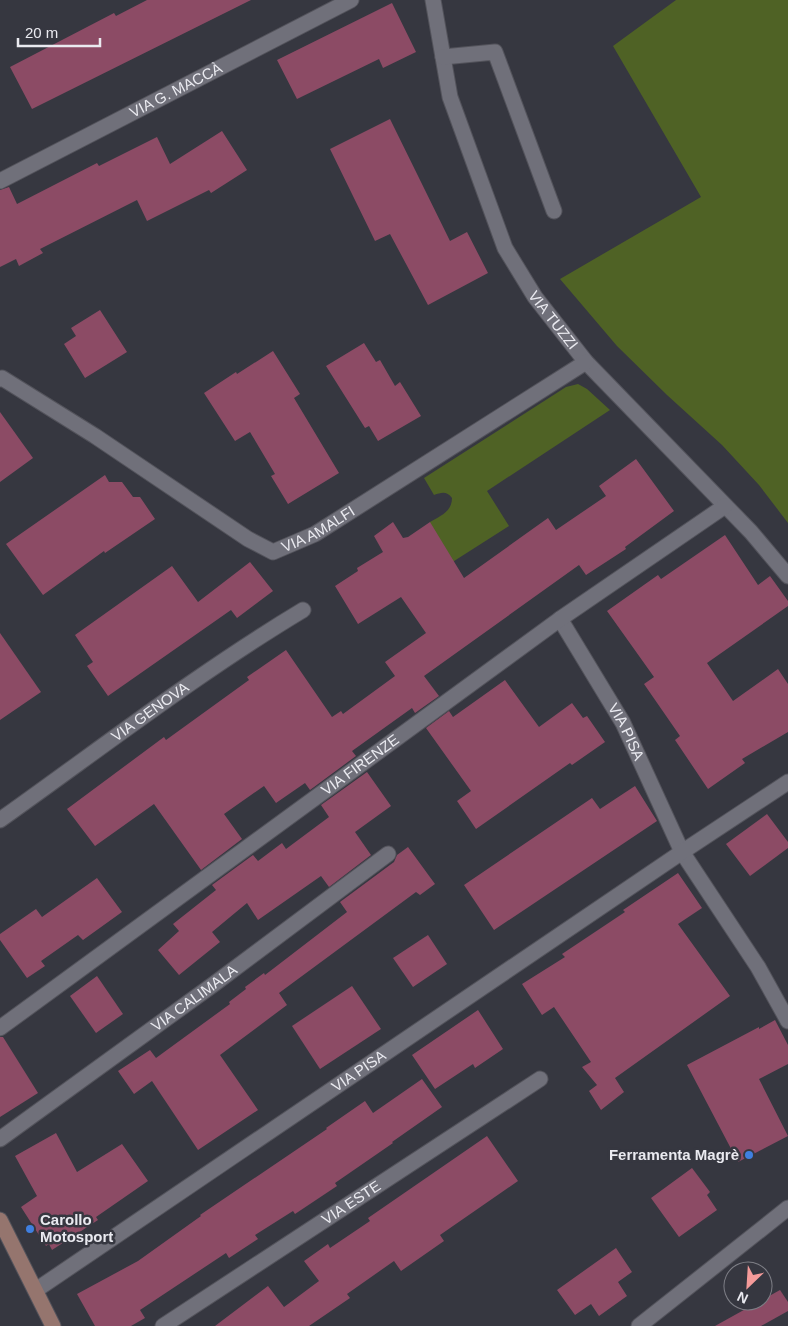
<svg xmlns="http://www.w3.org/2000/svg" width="788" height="1326" viewBox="0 0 788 1326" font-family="Helvetica,sans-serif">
	<rect width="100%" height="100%" fill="#363740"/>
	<g fill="#4f6225">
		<polygon points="676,0 788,0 788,523 759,485 722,445 667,395 617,346 560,279 701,197 613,46"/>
		<path d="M578,384l9,5 23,21 -123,81 22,35 -80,51 1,-55c10,-6 22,-10 22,-24 -5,-7 -10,-6 -18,-3l-10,-17 142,-91z"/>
	</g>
	<g fill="#8c4b65">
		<polygon points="147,0 251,0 32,109 10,67 114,13 116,16"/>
		<polygon points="392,3 416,52 383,68 379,59 297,99 277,60"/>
		<polygon points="390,119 450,241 467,232 488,273 428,305 390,234 375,241 330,149"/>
		<polygon points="222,131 247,170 211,193 209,190 147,221 137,200 40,249 43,253 19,266 16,259 0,267 0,190 9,187 17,204 97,163 99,166 157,137 170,164"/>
		<polygon points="100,310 127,352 85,378 64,344 76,336 71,328"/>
		<polygon points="364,343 376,362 380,360 395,386 400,382 421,416 378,441 369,426 365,428 326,366"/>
		<polygon points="273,351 300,394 294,398 339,473 288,504 271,476 275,474 250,432 235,441 204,393 236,372 237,374"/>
		<polygon points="0,412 33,458 0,482"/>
		<polygon points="636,459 674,511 625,547 626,549 586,575 579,565 424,676 439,696 415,713 412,708 352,751 356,756 310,790 305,783 276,803 264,786 224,814 242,839 201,870 154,804 95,846 67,809 164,737 166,740 249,680 247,677 286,650 332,717 341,711 343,714 395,676 385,662 426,633 401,597 358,624 335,586 358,571 357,568 383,552 374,536 393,522 403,538 408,537 430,522 464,578 548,518 556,530 606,496 599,486"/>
		<polygon points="105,475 109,482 122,482 133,497 140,497 155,519 105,553 104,551 43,595 6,544"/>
		<polygon points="725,535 758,585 770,576 788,601 788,606 707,663 733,701 778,669 788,684 788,732 742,759 745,763 708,789 675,740 680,736 644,684 654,677 607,611 658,575 661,579"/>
		<polygon points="250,562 273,591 237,618 231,610 108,696 87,666 93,662 75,635 172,566 198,602"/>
		<polygon points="0,633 41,692 0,720"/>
		<polygon points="505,680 539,727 572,703 583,718 587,716 605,742 572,765 570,763 476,829 457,801 471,791 426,728 449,711 453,717"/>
		<polygon points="367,772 391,806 355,832 371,855 329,887 321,876 258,920 247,903 212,932 220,942 179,975 158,950 179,931 173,924 216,890 212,885 253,855 258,861 282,843 286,849 329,817 321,805"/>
		<polygon points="635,786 657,821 494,930 464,885 592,798 600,809"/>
		<polygon points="767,814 788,842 788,848 750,876 726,844"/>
		<polygon points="408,847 435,884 420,895 416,892 279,993 287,1005 220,1055 258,1110 198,1150 152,1081 134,1094 118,1071 150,1050 156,1058 230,1004 229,1002 246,989 245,987 264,973 265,975 347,912 340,902 394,862 397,855"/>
		<polygon points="678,873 702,908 678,924 730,996 615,1078 624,1092 601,1110 589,1091 597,1085 582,1067 591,1062 554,1007 542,1015 522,984 565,957 562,954 625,912 623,910"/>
		<polygon points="97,878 122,912 83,940 78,935 41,961 45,966 27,978 0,940 0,934 36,909 42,917"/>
		<polygon points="428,935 447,964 413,987 393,958"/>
		<polygon points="97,976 123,1014 96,1033 70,996"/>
		<polygon points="352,986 381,1029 320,1069 292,1026"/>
		<polygon points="478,1010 503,1049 475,1068 473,1064 435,1089 412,1055"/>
		<polygon points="775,1020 788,1045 788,1064 759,1079 788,1136 738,1162 687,1065 759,1027 759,1029"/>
		<polygon points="0,1037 3,1037 38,1093 0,1117"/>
		<polygon points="422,1079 442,1107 392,1142 393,1143 335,1183 337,1186 295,1214 293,1211 255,1235 258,1239 229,1258 226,1253 140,1310 145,1318 131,1326 95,1326 77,1294 138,1261 201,1216 200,1215 327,1129 326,1128 365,1101 373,1113"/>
		<polygon points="56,1133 77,1172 122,1144 148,1181 96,1217 98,1220 52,1250 49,1244 46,1246 21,1207 37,1196 15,1156"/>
		<polygon points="487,1136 518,1181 440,1235 444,1241 401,1271 394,1261 347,1294 350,1298 309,1326 215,1326 268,1286 284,1307 319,1281 304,1261 328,1244 330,1248 370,1221 368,1218"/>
		<polygon points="692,1168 710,1192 707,1195 717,1210 679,1237 651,1198"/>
		<polygon points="616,1248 632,1272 618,1282 627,1296 599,1316 591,1304 575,1315 557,1290"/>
		<polygon points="780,1290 788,1302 788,1311 761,1326 715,1326"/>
	</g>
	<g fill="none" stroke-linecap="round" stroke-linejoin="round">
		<defs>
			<g id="street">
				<path id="s1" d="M433,0l17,97 55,151 30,49 51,65 165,170 37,44"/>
				<polyline points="443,57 495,52 554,211"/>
				<path id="s2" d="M0,181l351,-181"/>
				<path id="s3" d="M0,379l2,-1 93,58 153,103 25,13 42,-18 271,-172"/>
				<path id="s4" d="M560,619l63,104 59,129 76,115 30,54"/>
				<path id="s5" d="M0,820c100,-71 198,-147 303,-210"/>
				<path id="s6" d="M0,1028l560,-409 165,-113"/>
				<path id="s7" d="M0,1139l214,-155 174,-130"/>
				<path id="s8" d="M36,1290l646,-438 106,-70"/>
				<path id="s9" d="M163,1326l377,-247"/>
				<polyline points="639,1326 788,1208"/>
			</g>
			<polyline id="secondary" points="0,1220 53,1326"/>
		</defs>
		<use href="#street" stroke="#53535b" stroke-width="17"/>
		<use href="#secondary" stroke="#53535b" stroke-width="17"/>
		<use href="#street" stroke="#70707a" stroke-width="15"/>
		<use href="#secondary" stroke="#95756e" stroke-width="15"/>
	</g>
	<g fill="#3f7fe0" stroke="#363740" stroke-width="2">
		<circle cx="749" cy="1155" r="5"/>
		<circle cx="30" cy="1229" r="5"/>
	</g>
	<g text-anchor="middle" stroke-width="5" stroke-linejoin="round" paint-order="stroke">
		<g font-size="15" fill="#eaeaf0" stroke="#363740">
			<text dy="5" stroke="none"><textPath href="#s2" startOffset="198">VIA G. MACCÀ</textPath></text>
			<text dy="5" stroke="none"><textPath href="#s1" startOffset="346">VIA TUZZI</textPath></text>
			<text dy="5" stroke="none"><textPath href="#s3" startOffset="375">VIA AMALFI</textPath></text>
			<text dy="5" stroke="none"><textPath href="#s5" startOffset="185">VIA GENOVA</textPath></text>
			<text dy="5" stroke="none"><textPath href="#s4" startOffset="131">VIA PISA</textPath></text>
			<text dy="5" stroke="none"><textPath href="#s6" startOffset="446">VIA FIRENZE</textPath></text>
			<text dy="5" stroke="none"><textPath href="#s7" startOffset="240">VIA CALIMALA</textPath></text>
			<text dy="5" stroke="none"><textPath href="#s8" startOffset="390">VIA PISA</textPath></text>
			<text dy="5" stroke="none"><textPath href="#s9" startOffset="225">VIA ESTE</textPath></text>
		</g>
		<g font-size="15" font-weight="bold" fill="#eaeaf0" stroke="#363740" text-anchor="end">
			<text x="739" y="1160">Ferramenta Magrè</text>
			<text x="40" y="1225" text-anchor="start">Carollo<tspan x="40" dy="17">Motosport</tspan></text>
		</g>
	</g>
	<g transform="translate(748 1286) rotate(205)"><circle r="24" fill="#363740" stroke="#7e7f86"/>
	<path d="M0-4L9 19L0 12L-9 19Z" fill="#f59b9a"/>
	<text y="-8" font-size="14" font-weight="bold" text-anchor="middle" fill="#eaeaf0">N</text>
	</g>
	<path d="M18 38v8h82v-8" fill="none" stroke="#eaeaf0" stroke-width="2.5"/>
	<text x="25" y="38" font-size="15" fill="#eaeaf0" stroke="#363740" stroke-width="4" paint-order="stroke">20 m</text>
</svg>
